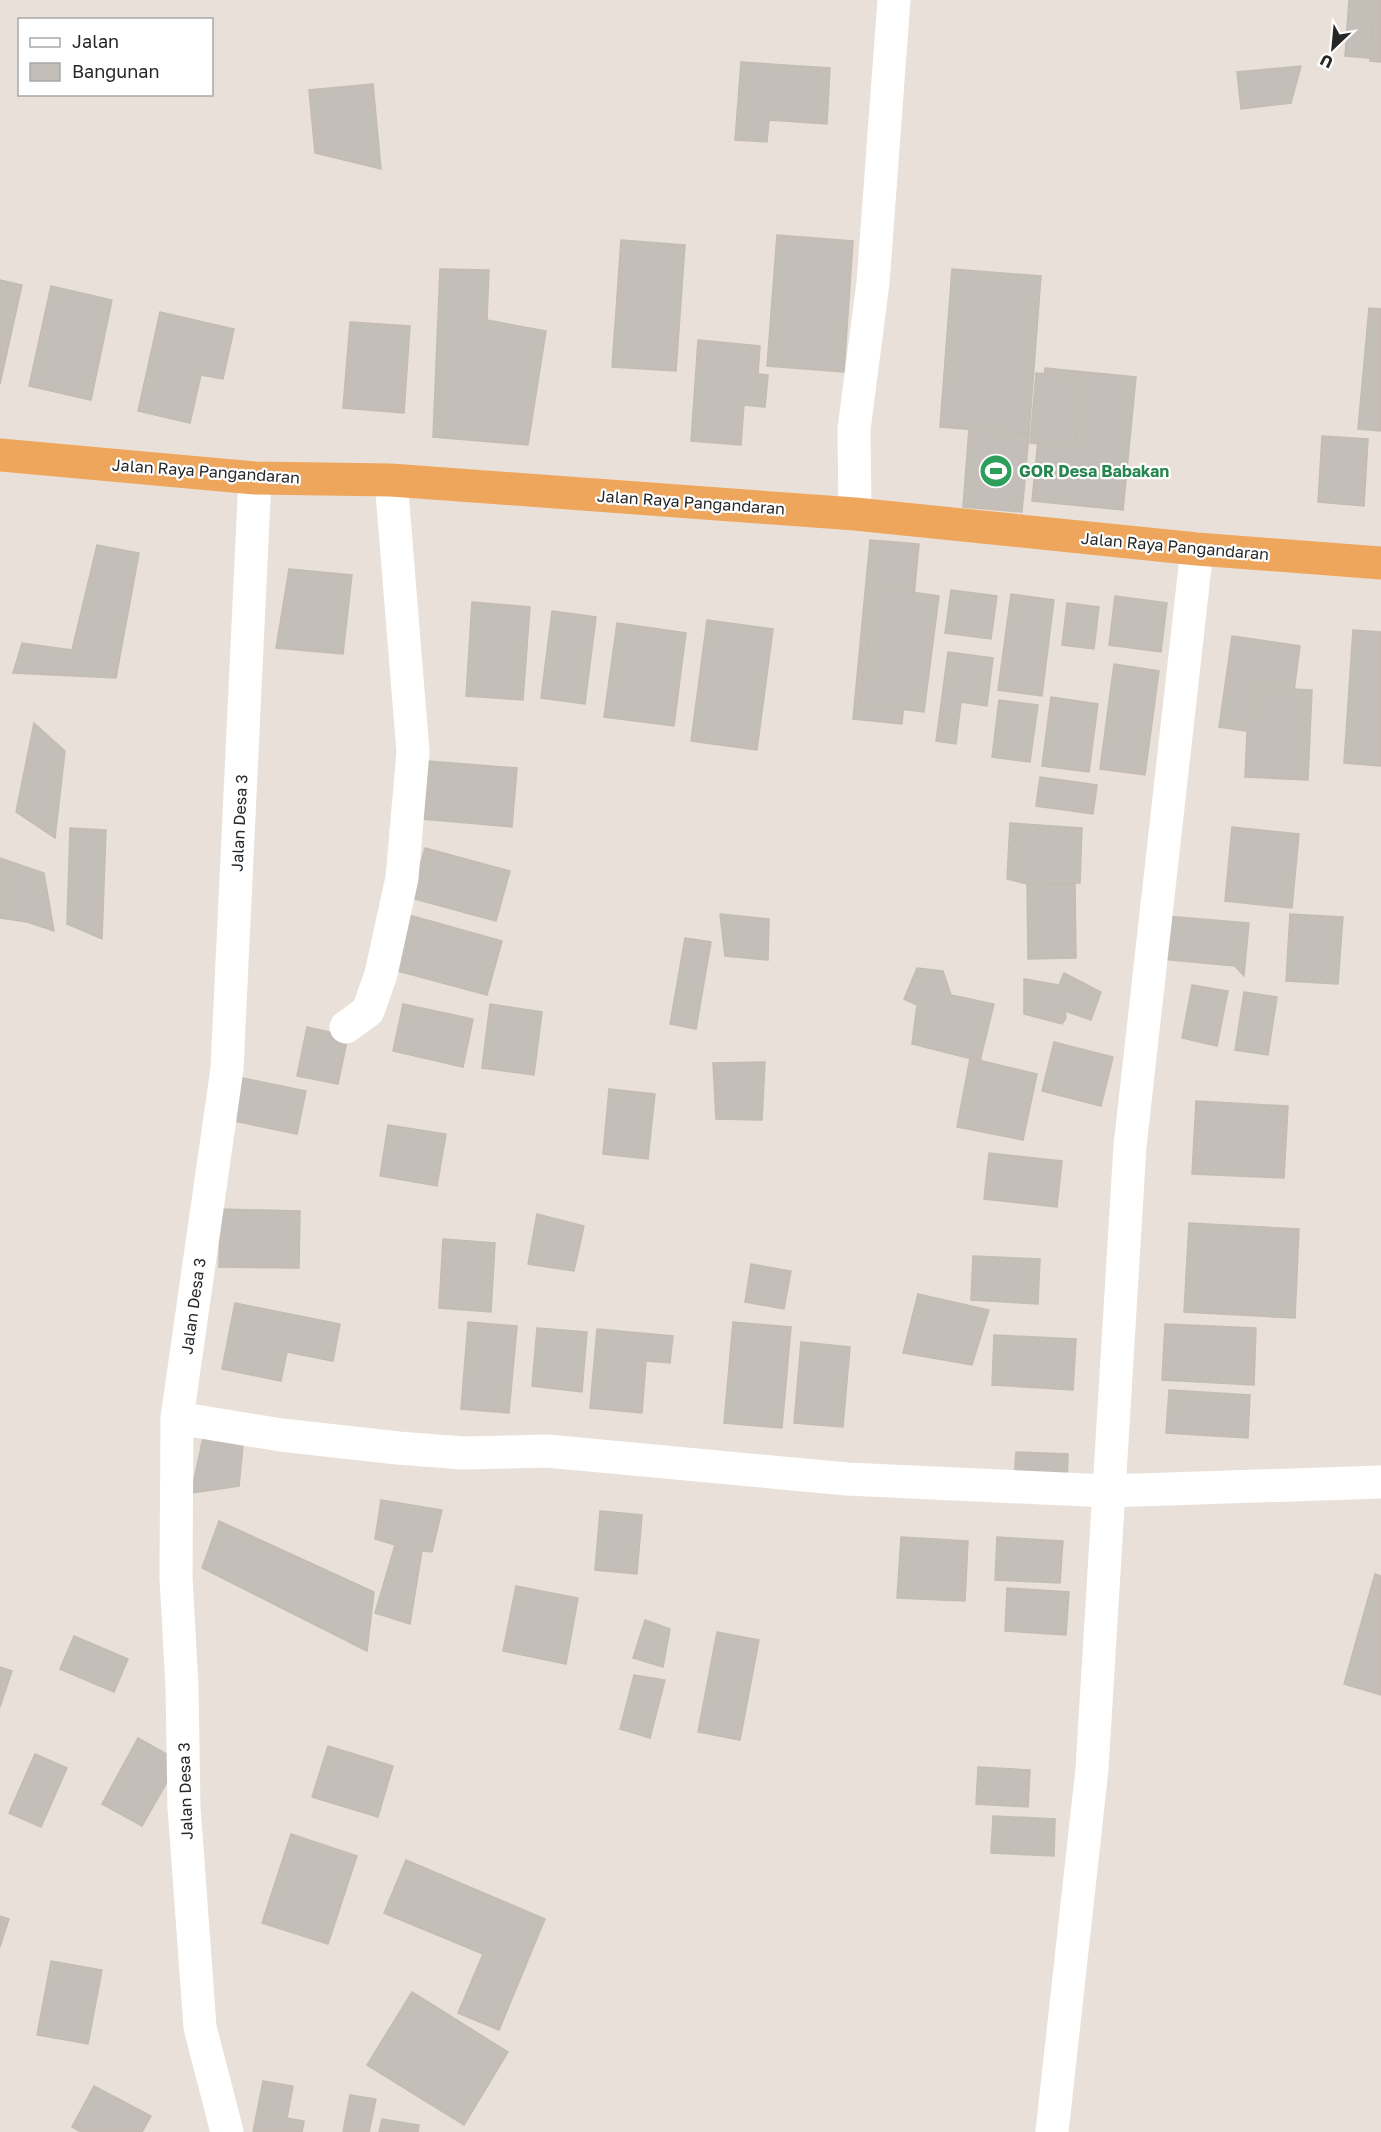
<svg xmlns="http://www.w3.org/2000/svg" width="1381" height="2132" viewBox="0 0 1381 2132" font-family="'Golos Text',sans-serif">
	<rect width="100%" height="100%" fill="#e9e1d9"/>
	<g fill="#c4beb8" stroke="#c4bcb3" stroke-width="1.5">
		<polygon points="1349,0 1381,0 1381,59 1345,56"/>
		<polygon points="1374,3 1381,4 1381,62 1370,61"/>
		<polygon points="741,62 830,68 827,124 769,120 767,142 735,140"/>
		<polygon points="1301,66 1291,103 1241,109 1237,72"/>
		<polygon points="373,84 381,169 315,153 309,90"/>
		<polygon points="777,235 853,241 844,372 767,366"/>
		<polygon points="621,240 685,245 676,371 612,367"/>
		<polygon points="440,269 489,270 487,320 546,331 528,445 433,437"/>
		<polygon points="952,269 1041,276 1029,434 940,427"/>
		<polygon points="0,280 22,285 0,384"/>
		<polygon points="51,286 112,300 91,400 29,386"/>
		<polygon points="1369,308 1381,309 1381,431 1358,429"/>
		<polygon points="160,312 234,329 223,379 201,375 190,423 138,411"/>
		<polygon points="350,322 410,326 404,413 343,408"/>
		<polygon points="698,340 760,346 758,374 768,375 765,407 744,405 741,445 691,441"/>
		<polygon points="1045,368 1136,377 1123,510 1032,501"/>
		<polygon points="1036,373 1082,377 1075,447 1030,443"/>
		<polygon points="969,428 1029,434 1022,512 963,507"/>
		<polygon points="1322,436 1368,439 1364,506 1318,502"/>
		<polygon points="870,540 919,544 902,724 853,719"/>
		<polygon points="97,545 139,553 116,678 13,673 22,643 72,650"/>
		<polygon points="289,569 352,575 343,654 276,648"/>
		<polygon points="875,587 939,596 924,712 860,704"/>
		<polygon points="951,590 997,596 991,639 945,633"/>
		<polygon points="1011,594 1054,600 1042,696 998,690"/>
		<polygon points="1115,596 1167,603 1161,652 1109,645"/>
		<polygon points="472,602 530,607 523,700 466,696"/>
		<polygon points="1067,603 1099,607 1094,649 1062,645"/>
		<polygon points="552,611 596,617 585,704 541,698"/>
		<polygon points="707,620 773,629 757,750 691,741"/>
		<polygon points="617,623 686,633 674,726 604,717"/>
		<polygon points="1353,630 1381,632 1381,766 1344,763"/>
		<polygon points="1232,636 1300,646 1288,737 1219,727"/>
		<polygon points="948,652 993,658 987,706 961,702 956,744 936,741"/>
		<polygon points="1114,664 1159,671 1145,775 1100,769"/>
		<polygon points="1249,687 1312,690 1308,780 1245,777"/>
		<polygon points="1051,697 1098,704 1089,772 1042,766"/>
		<polygon points="999,700 1038,705 1030,762 992,757"/>
		<polygon points="34,723 65,751 55,838 16,812"/>
		<polygon points="427,761 517,768 512,827 422,819"/>
		<polygon points="1040,777 1097,785 1093,814 1036,806"/>
		<polygon points="1010,823 1082,828 1080,883 1027,884 1007,879"/>
		<polygon points="1232,827 1299,834 1292,908 1225,901"/>
		<polygon points="70,828 106,830 102,939 67,924"/>
		<polygon points="425,848 510,871 496,921 411,898"/>
		<polygon points="0,858 44,873 54,931 27,922 0,918"/>
		<polygon points="1027,884 1075,884 1076,958 1028,959"/>
		<polygon points="720,914 769,919 768,960 725,956"/>
		<polygon points="1290,914 1343,917 1338,984 1286,981"/>
		<polygon points="409,915 502,941 487,995 394,970"/>
		<polygon points="1165,916 1249,923 1244,976 1235,966 1161,959"/>
		<polygon points="685,938 711,942 696,1029 670,1024"/>
		<polygon points="917,968 943,971 951,995 994,1004 980,1061 912,1044 917,1005 904,999"/>
		<polygon points="1064,973 1101,992 1091,1020 1065,1011 1066,1018 1062,1024 1024,1014 1024,979 1059,985"/>
		<polygon points="1192,985 1228,991 1217,1046 1182,1038"/>
		<polygon points="1244,992 1277,997 1268,1055 1235,1050"/>
		<polygon points="403,1004 473,1019 463,1067 393,1051"/>
		<polygon points="490,1004 542,1012 534,1075 482,1068"/>
		<polygon points="307,1027 348,1036 338,1084 297,1076"/>
		<polygon points="1054,1042 1113,1057 1101,1106 1042,1091"/>
		<polygon points="970,1058 1037,1074 1023,1140 957,1127"/>
		<polygon points="765,1062 762,1120 716,1119 713,1063"/>
		<polygon points="238,1077 306,1091 297,1134 229,1120"/>
		<polygon points="609,1089 655,1094 648,1159 603,1154"/>
		<polygon points="1196,1101 1288,1106 1284,1178 1192,1174"/>
		<polygon points="388,1125 446,1134 437,1186 380,1176"/>
		<polygon points="989,1153 1062,1161 1057,1207 984,1199"/>
		<polygon points="220,1209 300,1211 299,1268 219,1267"/>
		<polygon points="537,1214 584,1226 574,1271 528,1264"/>
		<polygon points="1189,1223 1299,1229 1295,1318 1184,1312"/>
		<polygon points="443,1239 495,1243 491,1312 439,1308"/>
		<polygon points="973,1256 1040,1259 1038,1304 971,1300"/>
		<polygon points="751,1264 791,1271 784,1309 745,1302"/>
		<polygon points="918,1294 989,1310 972,1365 903,1353"/>
		<polygon points="235,1303 340,1324 333,1361 287,1352 281,1381 222,1369"/>
		<polygon points="468,1322 517,1326 509,1413 461,1409"/>
		<polygon points="733,1322 791,1327 782,1428 724,1423"/>
		<polygon points="1165,1324 1256,1328 1254,1385 1162,1380"/>
		<polygon points="537,1328 587,1332 582,1392 532,1386"/>
		<polygon points="597,1329 673,1336 670,1363 646,1361 642,1413 590,1408"/>
		<polygon points="994,1335 1076,1339 1073,1390 992,1385"/>
		<polygon points="801,1342 850,1347 843,1427 794,1423"/>
		<polygon points="1169,1390 1250,1395 1248,1438 1166,1433"/>
		<polygon points="203,1438 243,1446 239,1486 191,1493"/>
		<polygon points="1016,1452 1068,1454 1067,1485 1014,1482"/>
		<polygon points="381,1500 442,1510 432,1552 422,1551 410,1624 375,1613 395,1545 375,1539"/>
		<polygon points="600,1511 642,1515 637,1574 595,1570"/>
		<polygon points="219,1521 374,1592 367,1651 202,1568"/>
		<polygon points="901,1537 968,1541 965,1601 897,1598"/>
		<polygon points="997,1537 1063,1541 1060,1583 995,1580"/>
		<polygon points="1375,1574 1381,1576 1381,1695 1344,1684"/>
		<polygon points="516,1586 578,1598 566,1664 503,1651"/>
		<polygon points="1007,1588 1069,1592 1066,1635 1005,1631"/>
		<polygon points="645,1620 670,1629 663,1667 633,1658"/>
		<polygon points="717,1632 759,1640 740,1740 698,1732"/>
		<polygon points="74,1636 128,1659 114,1692 60,1669"/>
		<polygon points="0,1667 12,1671 0,1707"/>
		<polygon points="634,1675 665,1680 650,1738 620,1729"/>
		<polygon points="138,1738 179,1761 142,1826 102,1804"/>
		<polygon points="328,1746 393,1766 378,1817 312,1797"/>
		<polygon points="35,1754 67,1768 41,1827 9,1813"/>
		<polygon points="978,1767 1030,1770 1028,1807 976,1804"/>
		<polygon points="993,1816 1055,1819 1054,1856 991,1853"/>
		<polygon points="291,1834 357,1856 328,1944 262,1923"/>
		<polygon points="406,1860 545,1919 499,2030 458,2013 483,1954 384,1913"/>
		<polygon points="0,1916 9,1919 0,1947"/>
		<polygon points="51,1961 102,1970 88,2044 37,2035"/>
		<polygon points="412,1992 508,2052 464,2125 367,2065"/>
		<polygon points="263,2081 293,2086 287,2118 304,2121 302,2132 253,2132"/>
		<polygon points="94,2086 151,2116 142,2132 81,2132 72,2127"/>
		<polygon points="350,2095 376,2099 369,2132 343,2132"/>
		<polygon points="382,2119 419,2125 418,2132 379,2132"/>
	</g>
	<g fill="none" stroke-linecap="round" stroke-linejoin="round">
		<g stroke="#fff" stroke-width="33">
			<polyline points="855,514 854,429 873,283 894,0"/>
			<polyline points="346,1027 368,1011 381,974 402,878 413,752 391,480"/>
			<polyline points="177,1418 281,1435 398,1448 463,1453 547,1451 847,1479 1108,1491 1381,1482"/>
			<polyline points="227,2132 200,2027 184,1807 182,1687 176,1577 177,1418 227,1069 255,478"/>
			<polyline points="1052,2132 1092,1769 1130,1146 1197,549"/>
		</g>
		<polyline stroke="#eea65c" stroke-width="33" points="0,455 255,478 391,480 855,514 1197,549 1381,563"/>
	</g>
	<defs>
		<symbol id="stadium-disc" viewBox="-11 -11 22 22"><circle r="9.5" fill="#2e9e5b" stroke="#fff"/><path d="M0-5a6.5 5 0 1 0 0 10a6.5 5 0 1 0 0-10ZM-3.5-1.8h7v3.6h-7Z" fill="#fff"/></symbol>
	</defs>
	<g fill-rule="evenodd">
		<use href="#stadium-disc" x="977" y="452" width="38" height="38"/>
	</g>
	<g text-anchor="middle" stroke-width="4.5" stroke-linejoin="round" paint-order="stroke">
		<g font-size="16" fill="#272727" stroke="#fff">
			<text transform="translate(206 471) rotate(4)" y="6">Jalan Raya Pangandaran</text>
			<text transform="translate(691 502) rotate(4)" y="6">Jalan Raya Pangandaran</text>
			<text transform="translate(1175 546) rotate(5)" y="6">Jalan Raya Pangandaran</text>
			<text transform="translate(239 823) rotate(-87)" y="6">Jalan Desa 3</text>
			<text transform="translate(193 1306) rotate(-82)" y="6">Jalan Desa 3</text>
			<text transform="translate(185 1791) rotate(-92)" y="6">Jalan Desa 3</text>
		</g>
		<g font-size="16" font-weight="bold" fill="#27864d" stroke="#fff" text-anchor="start">
			<text x="1019" y="477">GOR Desa Babakan</text>
		</g>
	</g>
	<rect x="18" y="18" width="195" height="78" fill="#ffffff" stroke="#a9a9a9" stroke-width="1.5"/>
	<rect x="30" y="38" width="30" height="9" fill="#ffffff" stroke="#a9a9a9" stroke-width="1.5"/>
	<text x="72" y="48" font-size="18" fill="#272727">Jalan</text>
	<rect x="30" y="63" width="30" height="18" fill="#c4beb8" stroke="#a9a9a9" stroke-width="1.5"/>
	<text x="72" y="78" font-size="18" fill="#272727">Bangunan</text>
	<g transform="translate(1333 48) rotate(206)" stroke="#ffffff" stroke-width="4.5" paint-order="stroke">
	<path d="M0-4.5L10 22L0 15L-10 22Z" fill="#272727"/>
	<text y="-9" font-size="16" font-weight="bold" text-anchor="middle" fill="#272727">U</text>
	</g>
</svg>
